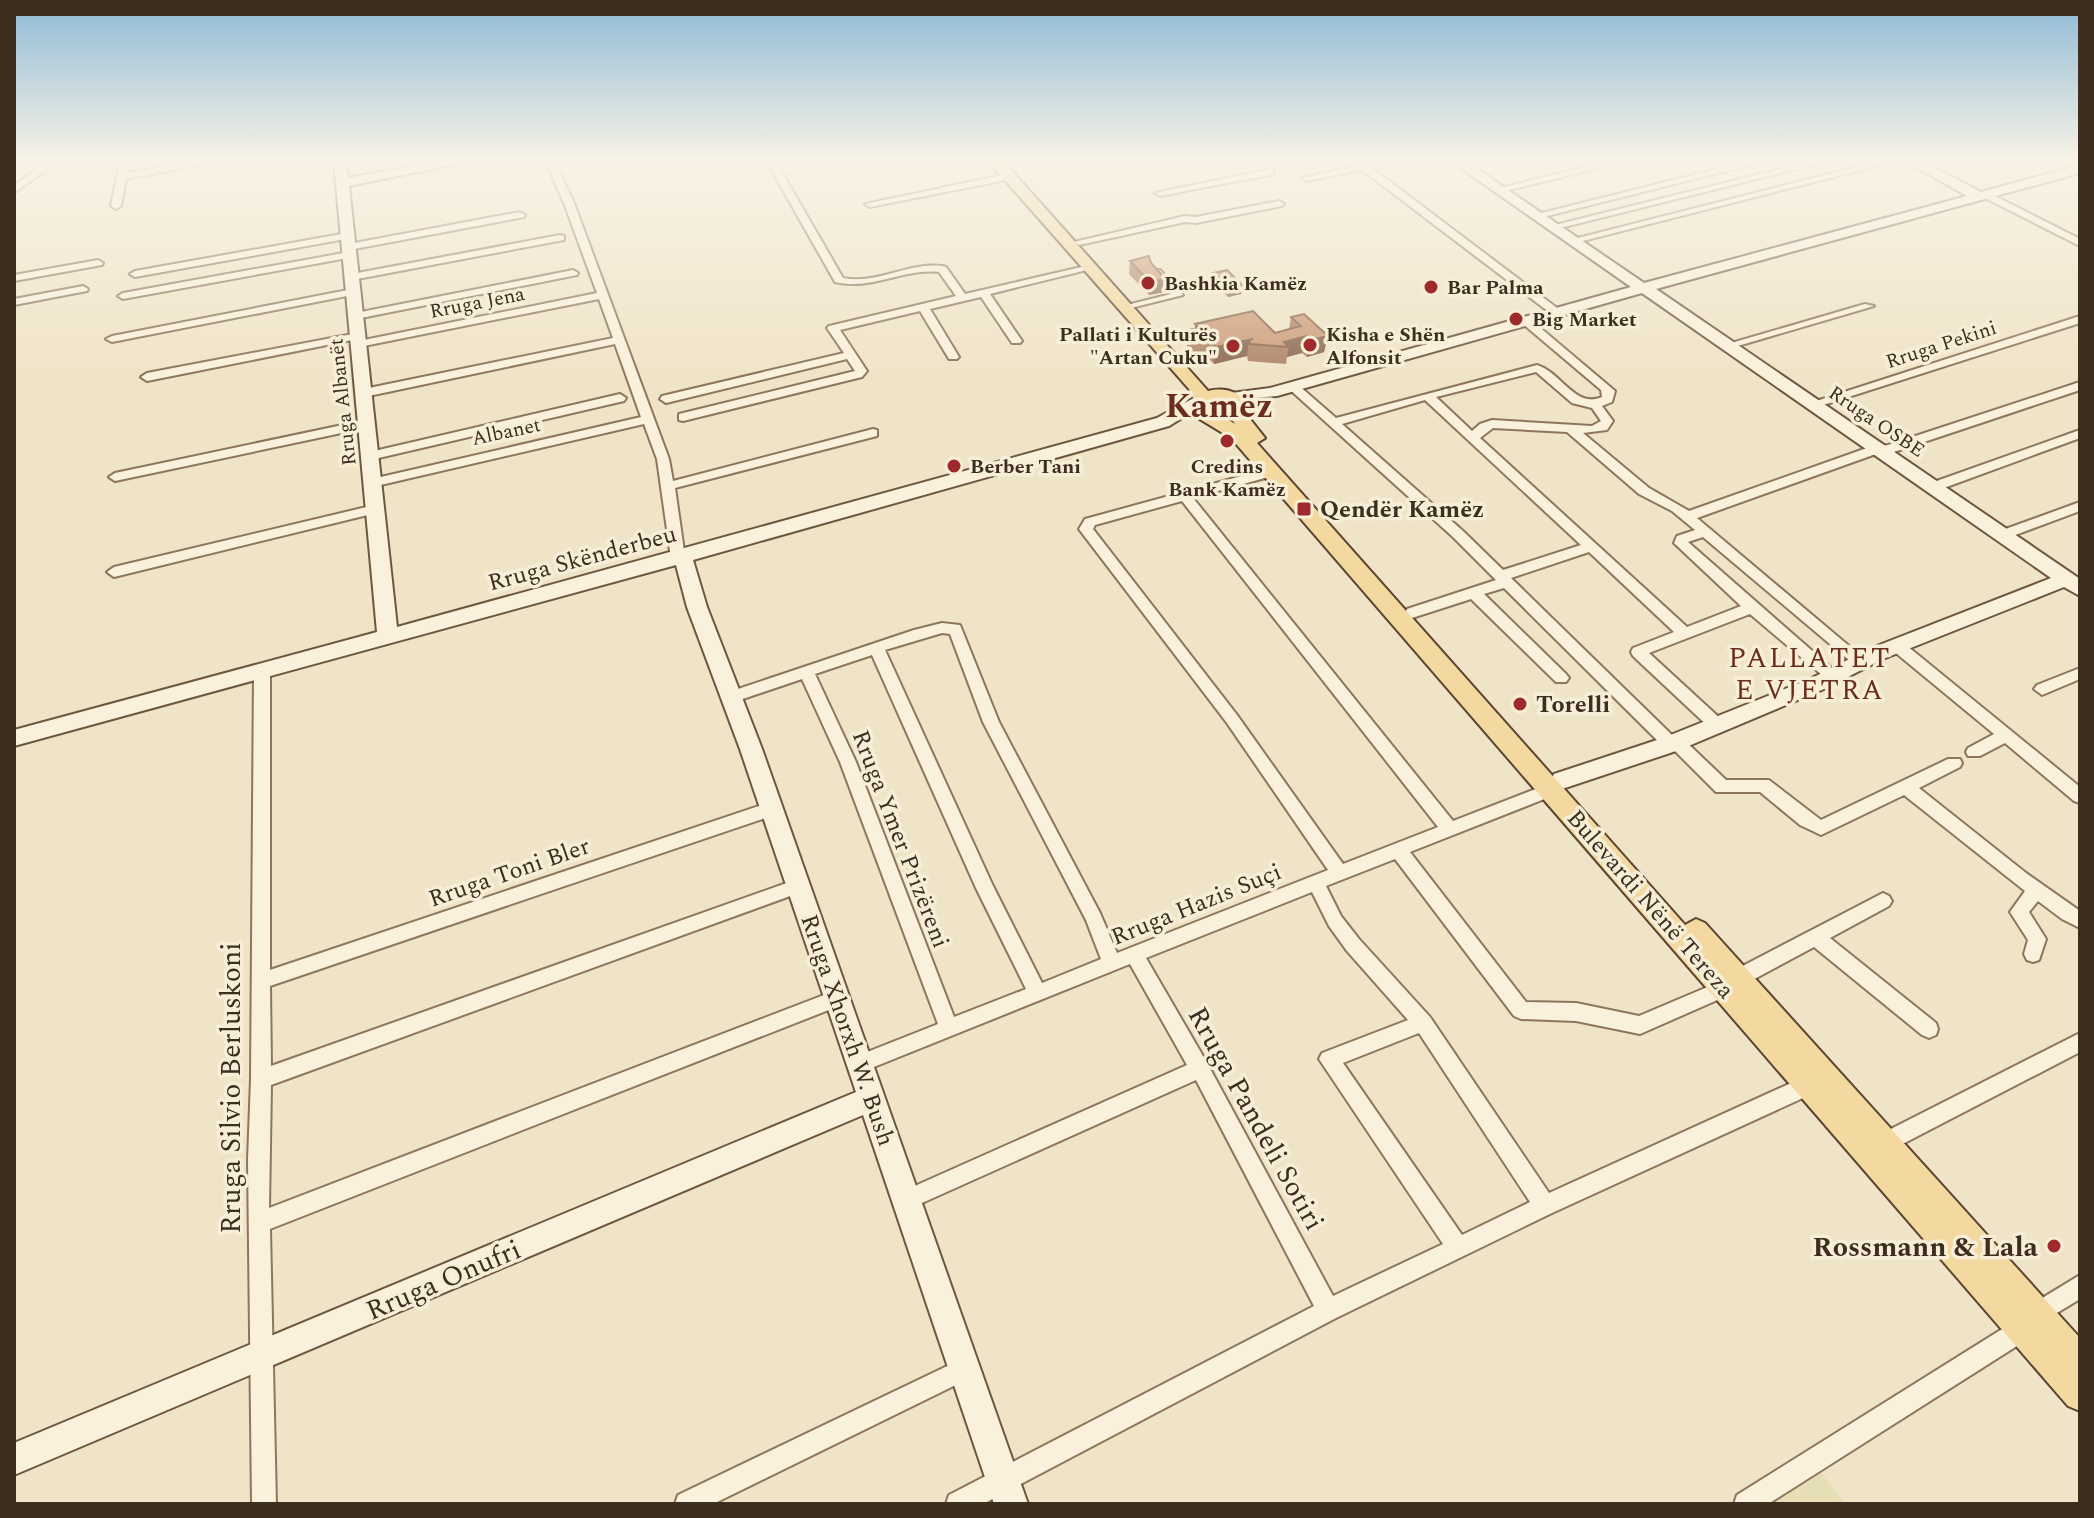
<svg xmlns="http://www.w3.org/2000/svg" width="2094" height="1518" viewBox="0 0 2094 1518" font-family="Spectral,serif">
	<rect width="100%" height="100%" fill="#f0e4c8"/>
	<polygon fill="#e6deb5" points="1819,1470 1845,1504 1768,1502"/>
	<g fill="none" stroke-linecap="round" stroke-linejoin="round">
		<defs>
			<g id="street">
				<polygon points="46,162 57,162 14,193 14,186"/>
				<polygon points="120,162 130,162 127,173 191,162 214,162 126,179 121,206 116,209 111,206"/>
				<polygon points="546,162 555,162 574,203 669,459 673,481 873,429 877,430 877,436 675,488 685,558 678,563 671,558 657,459 644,424 372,487 367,486 367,480 372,479 641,417 615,344 364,397 358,393 364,389 613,338 599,299 359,347 353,344 359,341 597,293 564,203"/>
				<path d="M767,162h9l67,116c33,7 65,-16 99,-12l4,1 19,27 125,-29 5,3 -105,26 32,47 -2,2h-8l-31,-46 -51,12 29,48 -2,2h-8l-29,-48 -80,19 27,41 -5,6 -179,44 -4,-1v-6l176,-43 -8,-12 -181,44 -6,-4 2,-3 182,-43 -17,-25 2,-2 127,-30 -17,-24c-36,-4 -67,19 -104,10z"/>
				<polygon points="1353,162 1364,162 1561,311 1561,315 1553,315 1362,170 1307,181 1302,178 1356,166"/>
				<polygon points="1605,162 1623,162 1497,193 1492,190"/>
				<polygon points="1745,162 1762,162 1535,219 1530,216"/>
				<polygon points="1808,162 1825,162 1552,230 1547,227"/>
				<polygon points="1876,162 1893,162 1571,244 1566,241"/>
				<polygon points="1271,169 1274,170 1274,174 1160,196 1155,193"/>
				<polygon points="1008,174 1011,175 1011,179 870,207 865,204"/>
				<polygon points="1983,193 1989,193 2080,239 2080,246 1983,197"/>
				<polygon points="1279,201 1284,204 1282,206 1196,223 1185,222 1079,245 1074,242 1185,216 1196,217"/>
				<polygon points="520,212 525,215 524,217 349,250 344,247 349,244"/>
				<polygon points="347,233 352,236 351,238 135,277 130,274 135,271"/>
				<polygon points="560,235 564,236 564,240 352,280 347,277 352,274"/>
				<polygon points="349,252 354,255 353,257 123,299 118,296 123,293"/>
				<polygon points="98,260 103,263 102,265 14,281 14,275"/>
				<polygon points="573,270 578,273 577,275 356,319 350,316 356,313"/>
				<polygon points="1152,270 1160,270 1183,295 1131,308 1131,304 1171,294 1152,274"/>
				<polygon points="83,286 88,289 87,291 14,305 14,299"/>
				<polygon points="353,289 358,292 357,294 112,342 106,339 112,336"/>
				<polygon points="1865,304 1874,306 1731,348 1721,346"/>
				<polygon points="2080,316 2080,323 1817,407 1809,407 1807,404"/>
				<path d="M1523,320h8l84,71 -3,11 -10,4 11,15 -6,9 -24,3 66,55 40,23 178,-63 21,-3 192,-63v8l-186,62 -21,3 -176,63 171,144 -7,5 -5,-1 -153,-129 -15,5 154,135 -3,4h-10l-79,-67 -101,39 74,68 2,4 -2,4h-12l-78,-73 -2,-4 2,-4 41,-16 -85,-80 -78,26 163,159 8,1 44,42h43l52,40 127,-61h12l2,4 -2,4 -41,21 107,85 54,38v17l-18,-9 -24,-18 -9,11 17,27 -7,21 -6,2 -6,-2 -3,-6 4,-14 -18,-28 15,-21 -121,-96 -83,40 -21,-10 -40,-33h-44l-43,-43 -8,-1 -161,-160 -20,6 82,80 3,4 -3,4h-10l-85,-83 -59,19 -5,-1 -2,-4 2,-4 89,-29 -43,-43 -166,-150 2,-3h8l39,34 201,-53c24,7 38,44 65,32l-1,-7 -78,-66zM1536,372l36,31 20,5 9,13 -9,5 -100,-6 -12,4 -8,7 -36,-34zM1425,400l156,145 -78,25 -40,-39 -121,-107zM1493,428l74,4 72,62 33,17 23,19 -18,6 -3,7 67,63 -54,21 -207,-189z"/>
				<polygon points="358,333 362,334 362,338 147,381 141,377 147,373"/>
				<polygon points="620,394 626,398 624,401 370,460 364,456 370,452"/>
				<polygon points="366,420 372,424 370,427 115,481 109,477 115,473"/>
				<polygon points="2080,430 2080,438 1941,489 1936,490 1930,486 1931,483"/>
				<path d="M1271,468l6,4 -1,3 -83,23 260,323 98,-38 6,1 2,5 -2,5 -147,58 116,150 50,1 63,13 85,-36 7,2 2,6 -2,6 -91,40 -64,-13 -55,-2 -7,-3 -119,-157 -69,27 15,30 18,23 71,78 119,176 253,-115 7,-2 7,2 3,7 -3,7 -264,121 -216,105 -353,186h-37l3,-9 365,-189 -118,-226 -283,127 -7,3 -7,-3 -3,-7 3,-7 288,-128 -57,-101 -271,109 -7,-3 -3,-6 3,-6 86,-34 -98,-262 -38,-83 -71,24 -8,-6 3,-4 188,-63 28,-7 18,2 39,97 101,191 17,40 211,-83 -101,-147 -148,-194 6,-10zM1182,501l256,326 -95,37 -106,-149 -144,-186 2,-4zM942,633l8,1 33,88 103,198 15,39 -59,24 -49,-97 -108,-236zM872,655l104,233 50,101 -72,28 -98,-255 -41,-88zM1312,892l17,34 18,25 61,69 -86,33 -3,6 124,185 -110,52 -126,-233 -61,-105zM1419,1033l111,169 -68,33 -119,-172z"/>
				<polygon points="2080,502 2080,511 2010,537 2005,538 1998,534 2000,531"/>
				<polygon points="375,505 380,506 380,512 114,577 107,572 114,567"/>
				<polygon points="1896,640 1901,641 2080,787 2080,803 2074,801 2005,743 1980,756 1968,756 1966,752 1968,748 1994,734 1891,649 1889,645 1891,641"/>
				<polygon points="262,667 270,672 270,970 771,802 777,804 779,809 777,814 270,986 271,1066 798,879 804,881 807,886 804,891 271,1085 269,1208 837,990 844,992 846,998 844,1004 270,1229 276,1504 252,1504 248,1160 251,1079 254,672"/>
				<polygon points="2080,668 2080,679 2042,695 2034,689 2037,685"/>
				<polygon points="1883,893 1889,896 1892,901 1889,906 1830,938 1936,1023 1938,1029 1936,1035 1929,1038 1922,1035 1814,947 1745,984 1738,986 1731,984 1729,978 1731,972"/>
				<polygon points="2080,1033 2080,1052 1891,1150 1884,1153 1877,1150 1874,1143 1877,1136"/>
				<polygon points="2080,1275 2080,1299 2037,1325 2032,1323 2034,1329 2031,1337 1768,1504 1734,1504 1737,1495 2015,1321 2023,1318 2028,1320 2026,1314 2029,1306"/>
				<polygon points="964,1358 972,1361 975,1369 972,1377 713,1504 675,1504 678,1495"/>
			</g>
			<g id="secondary">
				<polygon points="334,162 346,162 348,178 435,162 465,162 349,186 397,627 1157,418 1192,399 1198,398 1206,403 1169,426 693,560 707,607 762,749 1028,1504 994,1504 863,1115 14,1475 14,1443 856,1092 740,749 687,607 676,565 14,746 14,730 377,632"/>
				<polygon points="1452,162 1467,162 1644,283 1967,196 1907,162 1924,162 1981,192 2080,165 2080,173 1656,289 2080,579 2080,596 2064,587 1883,659 1824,689 1679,750 1562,789 1554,786 1551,780 1554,774 1663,738 1810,679 1869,649 2051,578 1642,293 1277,396 1224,400 1222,397 1224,394 1270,388 1631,287"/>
			</g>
			<path id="primary" d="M989,162h15l204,229c17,-4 31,0 41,15l-3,8 19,24 -8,5 428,482 11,-6 9,4 375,415v73l-12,-5 -837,-968 -33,-20 -9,-12 4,-8 -4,-9zM1213,400h9l8,6 -2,8 7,10 -28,-18z"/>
		</defs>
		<use href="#street" stroke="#8d765c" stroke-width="4"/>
		<use href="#secondary" stroke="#6f573f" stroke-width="4"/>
		<use href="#primary" stroke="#5b4430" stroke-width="4"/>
		<use href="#street" fill="#faf1dc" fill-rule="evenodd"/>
		<use href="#secondary" fill="#faf1dc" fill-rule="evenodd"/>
		<use href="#primary" fill="#f3d9a0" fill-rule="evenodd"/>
	</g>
	<g fill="#b2896c">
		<polygon points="1130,261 1151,263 1166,279 1165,292 1149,295 1129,274"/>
		<polygon points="1213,273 1242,285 1241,294 1228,297 1212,282"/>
		<polygon points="1291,317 1328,336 1324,352 1307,357 1302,353 1287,357 1286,364 1248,361 1247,356 1214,364 1210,360 1199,360 1187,347 1189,330 1195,328 1195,324 1275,333 1289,329"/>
	</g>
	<g fill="#916f58">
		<polygon points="1166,279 1165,292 1149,295 1150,282"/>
		<polygon points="1242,285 1241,294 1228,297 1229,288"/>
		<polygon points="1306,336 1302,353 1287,357 1289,347 1284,342"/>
		<polygon points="1328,336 1324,352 1307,357 1310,340"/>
		<polygon points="1249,340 1247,356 1214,364 1216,347"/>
	</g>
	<g fill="#cf9f7d" stroke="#916f58" stroke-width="2">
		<polygon points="1149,256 1151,263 1166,279 1150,282 1130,261"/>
		<polygon points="1227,270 1242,285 1229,288 1213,273"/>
		<polygon points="1253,311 1275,333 1301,326 1291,317 1304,314 1328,336 1310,340 1306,336 1284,342 1289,347 1250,344 1249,340 1253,339 1216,347 1212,343 1201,343 1189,330 1198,328 1195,324"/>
	</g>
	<linearGradient id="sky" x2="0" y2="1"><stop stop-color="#8fbad6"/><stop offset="0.43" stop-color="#f8f3e6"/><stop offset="1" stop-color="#f8f3e6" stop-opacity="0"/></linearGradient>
	<rect width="2094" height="375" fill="url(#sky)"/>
	<g fill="#9e2a2b" stroke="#f7eed8" stroke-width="3">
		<circle cx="1148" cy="283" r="8"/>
		<circle cx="1431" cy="287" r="8"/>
		<circle cx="1516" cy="319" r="8"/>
		<circle cx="1310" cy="345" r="8"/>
		<circle cx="1233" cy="346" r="8"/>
		<circle cx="1227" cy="441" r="8"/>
		<circle cx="954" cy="466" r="8"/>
		<rect x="1296" y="501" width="16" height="16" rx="4"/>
		<circle cx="1520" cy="704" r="8"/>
		<circle cx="2054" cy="1246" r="8"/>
	</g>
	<g text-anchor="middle" stroke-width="7" stroke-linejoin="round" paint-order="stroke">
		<g font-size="20" font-weight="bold" fill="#3d2e20" stroke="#f7eed8" text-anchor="start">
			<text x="1164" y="290">Bashkia Kamëz</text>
			<text x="1447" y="294">Bar Palma</text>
			<text x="1532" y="326">Big Market</text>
			<text x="1217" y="341" text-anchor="end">Pallati i Kulturës<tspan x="1217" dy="23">"Artan Cuku"</tspan></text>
			<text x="1326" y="341">Kisha e Shën<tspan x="1326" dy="23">Alfonsit</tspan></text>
			<text x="970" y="473">Berber Tani</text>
			<text x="1227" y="473" text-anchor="middle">Credins<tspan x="1227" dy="23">Bank Kamëz</tspan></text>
		</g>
		<g font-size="20" fill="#3d2e20" stroke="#f7eed8">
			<text transform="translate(477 302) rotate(-11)" y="7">Rruga Jena</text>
			<text transform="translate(1941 344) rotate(-18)" y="7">Rruga Pekini</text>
			<text transform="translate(342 402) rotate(-96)" y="7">Rruga Albanët</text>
			<text transform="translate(1877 421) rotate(34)" y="7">Rruga OSBE</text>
			<text transform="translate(506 431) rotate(-12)" y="7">Albanet</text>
		</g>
		<g font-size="24" font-weight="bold" fill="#3d2e20" stroke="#f7eed8" text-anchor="start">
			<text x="1320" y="517">Qendër Kamëz</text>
			<text x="1536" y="712">Torelli</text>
		</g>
		<g font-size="24" fill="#3d2e20" stroke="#f7eed8">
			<text transform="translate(582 558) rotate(-15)" y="8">Rruga Skënderbeu</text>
			<text transform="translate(901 839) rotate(69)" y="8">Rruga Ymer Prizëreni</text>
			<text transform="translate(509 872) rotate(-19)" y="8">Rruga Toni Bler</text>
			<text transform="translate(1196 904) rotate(-22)" y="8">Rruga Hazis Suçi</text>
			<text transform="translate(1651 904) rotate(49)" y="8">Bulevardi Nënë Tereza</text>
			<text transform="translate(848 1030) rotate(71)" y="8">Rruga Xhorxh W. Bush</text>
		</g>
		<g font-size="28" letter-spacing="2" fill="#6b2e1e" stroke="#f7eed8">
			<text x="1810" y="667">PALLATET<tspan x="1810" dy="32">E VJETRA</tspan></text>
		</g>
		<g font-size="28" fill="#3d2e20" stroke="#f7eed8">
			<text transform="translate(230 1088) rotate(-90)" y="10">Rruga Silvio Berluskoni</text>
			<text transform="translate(1257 1118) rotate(61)" y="10">Rruga Pandeli Sotiri</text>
			<text transform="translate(443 1279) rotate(-23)" y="10">Rruga Onufri</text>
		</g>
		<g font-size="28" font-weight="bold" fill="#3d2e20" stroke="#f7eed8" text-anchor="end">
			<text x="2038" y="1256">Rossmann &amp; Lala</text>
		</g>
		<g font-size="34" font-weight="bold" fill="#6b2e1e" stroke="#f7eed8">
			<text x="1219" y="417">Kamëz</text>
		</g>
	</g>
	<rect width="2094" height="1518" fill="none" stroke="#3d2e20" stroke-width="32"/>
</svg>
